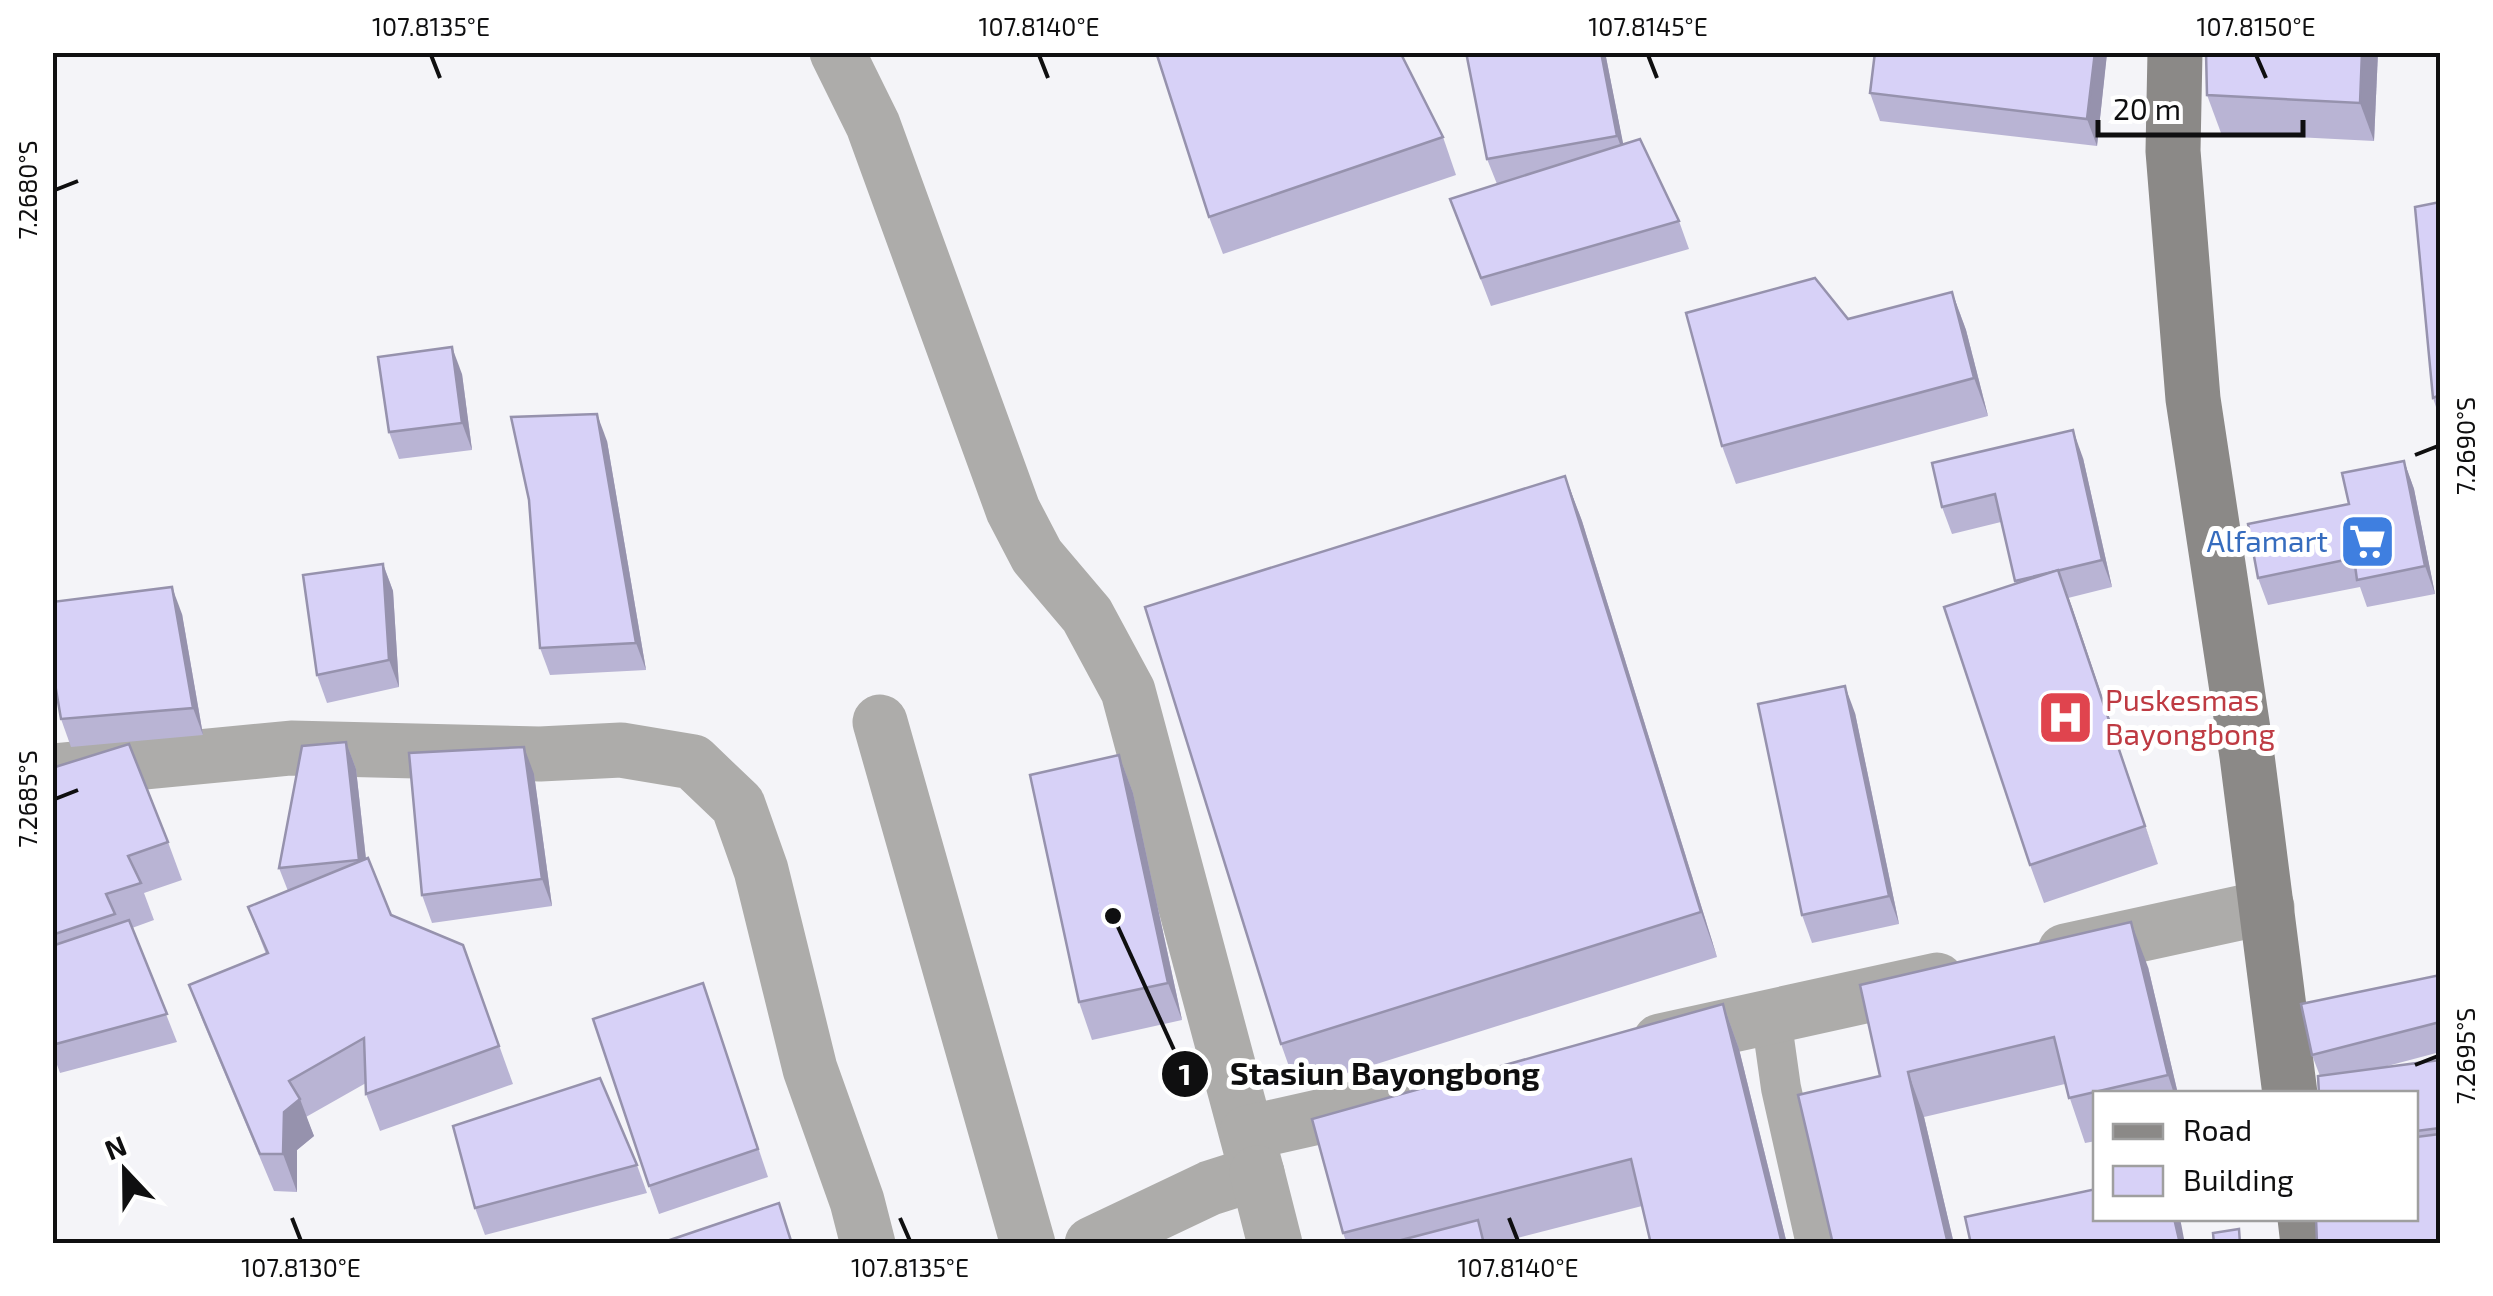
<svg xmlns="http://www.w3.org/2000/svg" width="2493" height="1296" viewBox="0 0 2493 1296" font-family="'Exo 2',sans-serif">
	<rect width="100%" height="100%" fill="#f4f4f8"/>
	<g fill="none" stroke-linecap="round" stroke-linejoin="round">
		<polyline stroke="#adacaa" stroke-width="40" points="1771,1017 1781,1088 1816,1244"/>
		<g stroke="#adacaa" stroke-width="55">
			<polyline points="837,52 873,125 1013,510 1037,556 1087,615 1128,691 1257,1173 1210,1188 1092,1244"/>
			<polyline points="880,722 1028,1244"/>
			<polyline points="52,771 291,748 540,754 621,750 693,762 738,805 761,870 810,1069 857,1201 868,1244"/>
			<polyline points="2065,951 2267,907"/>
			<polyline points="1660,1041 1937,980"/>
			<polyline points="1247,1133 1385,1102"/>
			<polyline points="1257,1173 1275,1244"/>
		</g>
		<g stroke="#8b8987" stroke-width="55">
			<polyline points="2175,52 2173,151 2193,399 2247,756 2290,1094"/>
			<polyline points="2305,1218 2308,1244"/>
		</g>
	</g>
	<g fill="#b9b4d4">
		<polygon points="1605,52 1623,144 1679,221 1689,249 1491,306 1450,199 1497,184 1487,159"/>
		<polygon points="1875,52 2107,52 2097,146 1880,121 1870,93"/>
		<polygon points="2378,52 2374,141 2221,133 2207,95"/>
		<polygon points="1443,137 1456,175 1223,254 1209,217"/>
		<polygon points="2440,202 2440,419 2433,398"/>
		<polygon points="1952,292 1966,330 1988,416 1736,484 1722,446"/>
		<polygon points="462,374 472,450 399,459 389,432"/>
		<polygon points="607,441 646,670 550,675 540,648 529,500"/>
		<polygon points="2083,458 2112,587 2068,598 2158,864 2044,903 2030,865 2016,584 2001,522 1952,534 1942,507"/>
		<polygon points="2404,461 2414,489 2435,594 2367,607 2360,587 2268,605 2258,578"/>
		<polygon points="1565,476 1582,521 1717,957 1297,1089 1281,1044"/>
		<polygon points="383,564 393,591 399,687 327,703 317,675"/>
		<polygon points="182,614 203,735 71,747 61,719"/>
		<polygon points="1855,713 1899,924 1812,943 1802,915"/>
		<polygon points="346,742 356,769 366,859 391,915 463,945 513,1084 380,1131 366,1094 366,1083 306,1117 314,1136 297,1150 297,1192 274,1191 203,1022 189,985 266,954 248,907 288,891 279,868"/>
		<polygon points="1119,755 1133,793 1182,1020 1092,1040 1079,1002"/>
		<polygon points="52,768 168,842 182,880 144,893 154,920 132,928 177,1042 60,1073 52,1051"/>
		<polygon points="534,774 552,906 432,923 422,895"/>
		<polygon points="2148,967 2178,1094 2096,1094 2096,1141 2085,1143 2065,1084 1924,1117 1954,1244 1833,1244 1880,1076"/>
		<polygon points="2440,975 2440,1052 2376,1069 2440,1060 2440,1244 2416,1218 2416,1094 2320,1076 2312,1055"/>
		<polygon points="703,983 768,1177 659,1214 649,1186"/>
		<polygon points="1723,1004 1739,1049 1787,1244 1651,1244 1642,1206 1494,1244 1347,1244 1343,1233"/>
		<polygon points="637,1165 647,1193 485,1235 475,1208"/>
	</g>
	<g fill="#9692ad">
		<polygon points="1601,52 1605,52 1627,163 1617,136"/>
		<polygon points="2095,52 2107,52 2107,54 2097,146 2087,119"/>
		<polygon points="2362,52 2378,52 2374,141 2360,103"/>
		<polygon points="1952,292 1966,330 1988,416 1974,378"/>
		<polygon points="452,347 462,374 472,450 462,423"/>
		<polygon points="597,414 607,441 646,670 636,643"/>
		<polygon points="2073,430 2083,458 2112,587 2102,560"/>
		<polygon points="2404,461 2414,489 2435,594 2425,566"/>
		<polygon points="1565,476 1582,521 1717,957 1701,912"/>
		<polygon points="383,564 393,591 399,687 389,660"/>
		<polygon points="2058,570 2072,607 2158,864 2145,826"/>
		<polygon points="172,587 182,614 203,735 193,708"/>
		<polygon points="1845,686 1855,713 1899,924 1889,896"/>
		<polygon points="346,742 356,769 369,887 359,860"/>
		<polygon points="524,747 534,774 552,906 542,879"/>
		<polygon points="1119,755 1133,793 1182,1020 1168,983"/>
		<polygon points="2131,922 2148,967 2178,1094 2174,1094 2168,1075"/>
		<polygon points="1723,1004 1739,1049 1787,1244 1782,1244"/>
		<polygon points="1908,1072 1924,1117 1954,1244 1948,1244"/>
		<polygon points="300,1099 314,1136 297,1150 297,1192 283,1154 284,1112"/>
		<polygon points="2174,1218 2180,1218 2185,1244 2180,1244"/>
	</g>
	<g fill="#d7d1f7" stroke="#9692ad" stroke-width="2.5">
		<polygon points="1156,52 1400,52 1443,137 1209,217"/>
		<polygon points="1466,52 1601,52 1617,136 1487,159"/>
		<polygon points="1875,52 2095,52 2087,119 1870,93"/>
		<polygon points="2206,52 2362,52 2360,103 2207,95"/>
		<polygon points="1640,139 1679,221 1481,278 1450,199"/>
		<polygon points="2440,202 2440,395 2433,398 2415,207"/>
		<polygon points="1815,278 1848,319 1952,292 1974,378 1722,446 1686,313"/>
		<polygon points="452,347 462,423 389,432 378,357"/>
		<polygon points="597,414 636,643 540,648 529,500 511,417"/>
		<polygon points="2073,430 2102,560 2015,581 1995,494 1942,507 1932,463"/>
		<polygon points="2404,461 2425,566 2357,580 2354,558 2258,578 2248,524 2349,504 2342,473"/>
		<polygon points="1565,476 1701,912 1281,1044 1145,607"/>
		<polygon points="383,564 389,660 317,675 303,575"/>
		<polygon points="2058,570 2145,826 2030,865 1944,607"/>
		<polygon points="172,587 193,708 61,719 52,666 52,602"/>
		<polygon points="1845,686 1889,896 1802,915 1758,704"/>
		<polygon points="346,742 359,860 279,868 302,746"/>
		<polygon points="129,744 168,842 128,856 141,883 106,894 115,914 52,935 52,768"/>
		<polygon points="524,747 542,879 422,895 409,753"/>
		<polygon points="1119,755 1168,983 1079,1002 1030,775"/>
		<polygon points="368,858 391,915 463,945 499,1046 366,1094 364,1038 289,1081 300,1099 284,1112 283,1154 260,1154 189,985 268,953 248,907"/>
		<polygon points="129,920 167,1014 52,1045 52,946"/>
		<polygon points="2131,922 2168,1075 2069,1098 2054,1037 1908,1072 1948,1244 1833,1244 1798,1095 1880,1076 1860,985"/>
		<polygon points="2440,975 2440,1022 2312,1055 2301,1004"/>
		<polygon points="703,983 758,1149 649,1186 593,1019"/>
		<polygon points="1723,1004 1782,1244 1651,1244 1631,1159 1343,1233 1312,1119"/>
		<polygon points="2440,1060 2440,1128 2416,1131 2416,1094 2319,1094 2318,1076"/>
		<polygon points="600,1078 637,1165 475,1208 453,1126"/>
		<polygon points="2440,1134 2440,1243 2317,1244 2316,1218 2416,1218 2416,1137"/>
		<polygon points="2096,1189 2096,1218 2174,1218 2180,1244 1971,1244 1965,1217"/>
		<polygon points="779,1203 792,1244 658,1244"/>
		<polygon points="1478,1220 1484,1244 1386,1244"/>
		<polygon points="2239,1229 2240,1244 2214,1244 2213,1233"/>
	</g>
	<path fill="none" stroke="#0f0f10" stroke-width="4" d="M431,55l9,23M1039,55l9,23M1648,55l9,23M2256,55l10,23M55,190l23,-9M2415,455l23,-9M55,799l23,-9M2415,1065l23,-9M292,1218l9,23M900,1218l10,23M1509,1218l9,23"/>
	<defs>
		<symbol id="supermarket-square" viewBox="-11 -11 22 22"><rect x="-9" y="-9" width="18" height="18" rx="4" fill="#3f7fe0" stroke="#fff"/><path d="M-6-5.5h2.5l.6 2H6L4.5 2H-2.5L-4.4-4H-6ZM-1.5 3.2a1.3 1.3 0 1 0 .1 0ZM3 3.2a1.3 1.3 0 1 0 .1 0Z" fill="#fff"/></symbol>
		<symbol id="hospital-square" viewBox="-11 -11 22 22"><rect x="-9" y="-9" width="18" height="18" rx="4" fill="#e0444e" stroke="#fff"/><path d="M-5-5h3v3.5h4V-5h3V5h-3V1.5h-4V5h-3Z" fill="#fff"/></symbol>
	</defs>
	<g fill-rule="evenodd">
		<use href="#supermarket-square" x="2336" y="510" width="63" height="63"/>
		<use href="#hospital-square" x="2034" y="686" width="63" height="63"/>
	</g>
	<g text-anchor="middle" stroke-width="10" stroke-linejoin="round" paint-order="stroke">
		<g font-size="30" fill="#366cbe" stroke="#fff" text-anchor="end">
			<text x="2328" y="552">Alfamart</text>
		</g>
		<g font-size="30" fill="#be3a42" stroke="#fff" text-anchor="start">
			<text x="2105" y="711">Puskesmas<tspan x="2105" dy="34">Bayongbong</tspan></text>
		</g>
	</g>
	<path fill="none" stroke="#0f0f10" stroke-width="4" d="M1113 916L1185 1074"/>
	<g fill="#0f0f10" stroke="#fff" stroke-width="4">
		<circle cx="1113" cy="916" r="10"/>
		<circle cx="1185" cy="1074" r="25"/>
	</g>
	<g font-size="30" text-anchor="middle" font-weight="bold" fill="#fff">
		<text x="1185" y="1085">1</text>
	</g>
	<g font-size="32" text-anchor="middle" font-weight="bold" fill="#0f0f10" stroke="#fff" stroke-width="10" stroke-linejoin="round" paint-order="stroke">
		<text x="1385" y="1085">Stasiun Bayongbong</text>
	</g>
	<rect width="2493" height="1296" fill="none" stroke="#ffffff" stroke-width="110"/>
	<rect x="2093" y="1091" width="325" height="130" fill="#ffffff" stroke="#9f9f9f" stroke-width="2.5"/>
	<rect x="2113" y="1124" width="50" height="15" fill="#8b8987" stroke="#9f9f9f" stroke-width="2.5"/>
	<text x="2183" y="1141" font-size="30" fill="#0f0f10">Road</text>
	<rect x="2113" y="1166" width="50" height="30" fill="#d7d1f7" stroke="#9f9f9f" stroke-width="2.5"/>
	<text x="2183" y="1191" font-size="30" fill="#0f0f10">Building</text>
	<g transform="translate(125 1171) rotate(338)" stroke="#ffffff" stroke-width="8" paint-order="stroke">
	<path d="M0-8L18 38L0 25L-18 38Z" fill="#0f0f10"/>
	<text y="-15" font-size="28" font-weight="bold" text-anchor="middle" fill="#0f0f10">N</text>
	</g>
	<path d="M2098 120v15h205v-15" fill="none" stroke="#0f0f10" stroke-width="5"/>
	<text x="2113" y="120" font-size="30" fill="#0f0f10" stroke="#ffffff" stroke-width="8" paint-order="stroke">20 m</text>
	<rect x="55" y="55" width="2383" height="1186" fill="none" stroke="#0f0f10" stroke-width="4"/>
	<g font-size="25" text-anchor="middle" fill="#0f0f10">
		<text x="431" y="36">107.8135°E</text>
		<text x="1039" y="36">107.8140°E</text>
		<text x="1648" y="36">107.8145°E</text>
		<text x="2256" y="36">107.8150°E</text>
		<text transform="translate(28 190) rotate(-90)" y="9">7.2680°S</text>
		<text transform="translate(2466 446) rotate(-90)" y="9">7.2690°S</text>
		<text transform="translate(28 799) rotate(-90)" y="9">7.2685°S</text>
		<text transform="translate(2466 1056) rotate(-90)" y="9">7.2695°S</text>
		<text x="301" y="1277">107.8130°E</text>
		<text x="910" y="1277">107.8135°E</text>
		<text x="1518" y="1277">107.8140°E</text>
	</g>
</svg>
